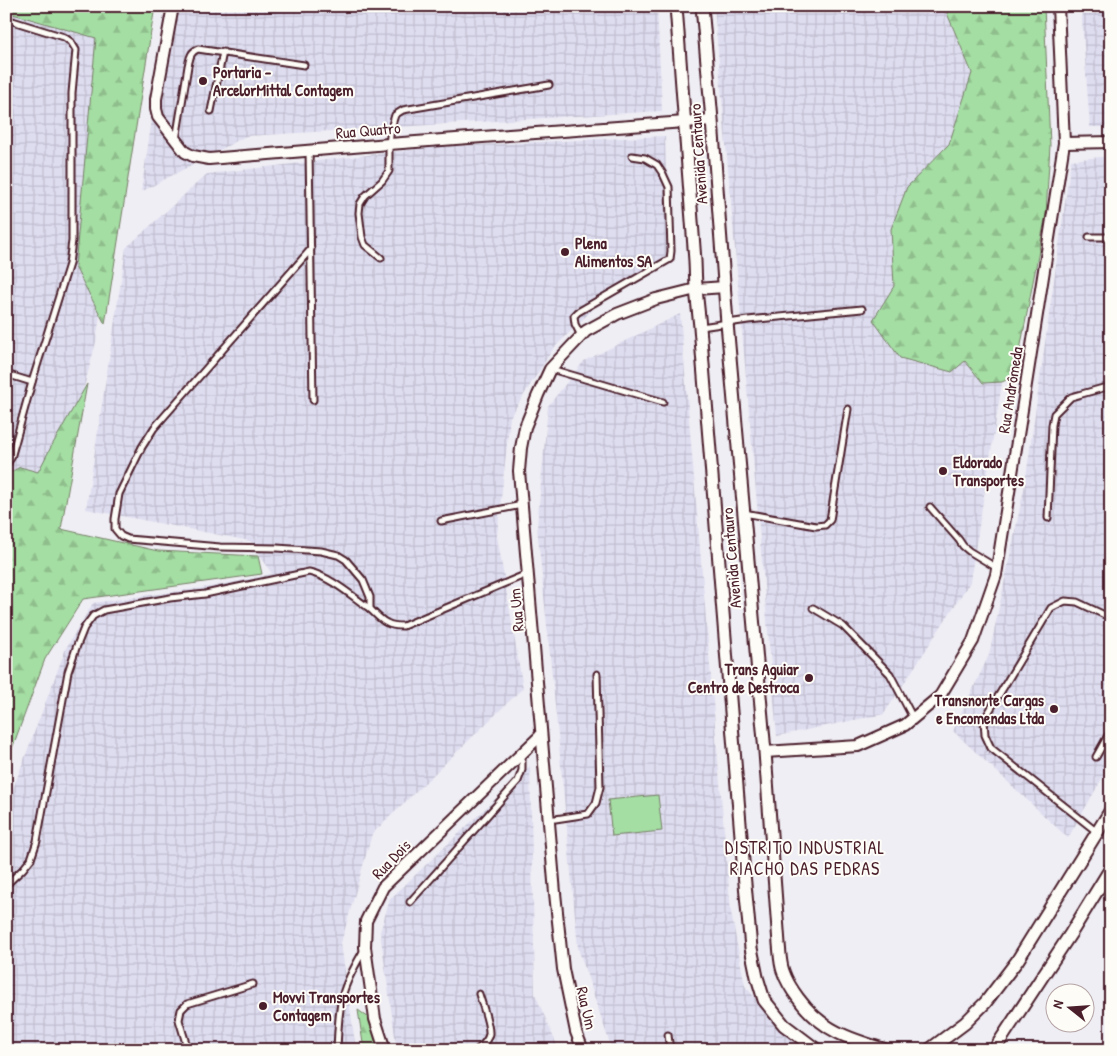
<svg xmlns="http://www.w3.org/2000/svg" width="1117" height="1056" viewBox="0 0 1117 1056" font-family="'Patrick Hand',sans-serif">
	<defs>
		<pattern id="industrial-grid" width="8" height="8" patternUnits="userSpaceOnUse" patternTransform="scale(1.25)"><rect width="8" height="8" fill="#deddf0"/><path d="M0 4h8M4 0v8" fill="none" stroke="#c0bdce"/></pattern>
		<pattern id="forest-firs" width="22" height="20" patternUnits="userSpaceOnUse" patternTransform="scale(1.25)"><rect width="22" height="20" fill="#a4dea3"/><path d="M5 1l3.5 6h-7zM16 11l3.5 6h-7z" fill="#8fbe8c"/></pattern>
	</defs>
	<rect width="100%" height="100%" fill="#efeef4"/>
	<filter id="ink" filterUnits="userSpaceOnUse"><feTurbulence type="fractalNoise" baseFrequency=".02" numOctaves="2"/><feDisplacementMap in="SourceGraphic" scale="10" xChannelSelector="R" yChannelSelector="G"/><feConvolveMatrix kernelMatrix="1 2 1 2 8 2 1 2 1" color-interpolation-filters="sRGB"/></filter>
	<g filter="url(#ink)">
		<g fill="url(#industrial-grid)">
			<polygon points="6,6 148,6 138,57 96,342 63,466 6,480"/>
			<polygon points="169,6 657,6 662,111 246,136 141,192"/>
			<polygon points="714,6 1029,6 1032,197 970,582 884,714 777,736"/>
			<polygon points="1081,6 1111,6 1111,127 1090,127"/>
			<polygon points="665,136 668,258 603,299 553,349 510,417 497,536 523,688 372,834 341,943 356,1050 6,1050 6,804 11,794 66,648 93,603 216,586 272,574 250,541 86,509 126,248 207,174 435,147"/>
			<polygon points="1111,156 1111,763 1068,838 953,731 989,655 1025,484 1071,160"/>
			<polygon points="680,314 731,912 745,986 800,1050 612,1050 578,948 559,745 537,527 548,406 584,361"/>
			<polygon points="530,766 535,994 559,1050 397,1050 380,932 390,899"/>
		</g>
		<g fill="url(#forest-firs)" stroke="#777e67">
			<polygon points="6,6 155,6 105,324 75,267 96,38 6,12"/>
			<polygon points="944,6 1044,6 1050,145 1046,214 1015,376 1002,382 983,383 965,361 952,372 900,358 873,320 894,286 891,229 907,187 949,144 972,73"/>
			<polygon points="87,384 61,529 158,551 258,556 262,574 83,599 45,659 6,765 6,475 20,467 38,472 51,447"/>
			<polygon points="358,1010 369,1018 378,1050 364,1050"/>
		</g>
		<polygon fill="#a4dea3" stroke="#777e67" points="658,795 662,831 612,836 608,800"/>
		<g fill="none" stroke-linecap="round" stroke-linejoin="round">
			<defs>
				<g id="service">
					<polyline points="6,19 64,37 71,42 76,50 72,93 72,241 69,264 32,382 11,458 6,465"/>
					<polyline points="211,111 223,52"/>
					<path d="M176,140l12,-74c2,-8 2,-14 10,-17l106,16"/>
					<polyline points="309,151 313,400"/>
					<polyline points="1089,237 1111,237"/>
					<polyline points="311,249 154,428 142,447 119,494 115,519 115,529 121,536 128,539 220,547 277,548 321,551 338,555 346,560 363,580 370,597 370,609"/>
					<polyline points="381,258 365,245 362,237 359,213 360,204 365,196 382,181 389,171 389,144 391,128 395,115 403,110 549,85"/>
					<polyline points="701,327 748,320 862,309"/>
					<polyline points="581,336 575,324 574,316 578,312 670,259 671,251 669,187 663,174 657,165 645,158 632,156"/>
					<polyline points="551,369 663,402"/>
					<polyline points="6,374 32,382"/>
					<polyline points="930,507 959,540 963,546 969,551 997,568"/>
					<polyline points="744,513 816,526 825,525 830,520 848,409"/>
					<polyline points="1048,518 1052,425 1054,414 1071,397 1103,388 1111,388"/>
					<polyline points="441,521 522,505"/>
					<polyline points="813,608 843,626 890,674 913,718"/>
					<polyline points="1096,757 1111,730"/>
					<polyline points="549,820 588,814 596,803 600,787 597,674"/>
					<polyline points="1097,832 991,748 985,735 984,720 1051,608 1065,601 1077,602 1111,618"/>
					<path d="M6,885l17,-16 8,-10 6,-18 31,-169 8,-24 8,-20 9,-12 11,-6 66,-12 35,-4 104,-22c20,4 43,24 60,36 6,5 11,12 18,15 5,3 10,3 16,3l124,-52"/>
					<polyline points="410,902 518,781 522,770 522,755"/>
					<polyline points="668,1035 670,1050"/>
					<polyline points="188,1050 179,1020 181,1010 187,1004 253,984"/>
					<path d="M337,1050c1,-19 1,-38 6,-56 4,-15 13,-30 21,-44"/>
					<path d="M477,1050c5,-4 11,-9 12,-16 1,-9 -7,-30 -10,-40"/>
				</g>
				<g id="minor">
					<polyline points="173,6 156,99 156,109 158,117 185,152 193,156 209,159 389,144 712,120"/>
					<polyline points="1064,143 1111,142"/>
					<polyline points="765,752 858,746 905,725 940,696 973,641 996,575 1064,143 1058,6"/>
					<polyline points="385,1050 375,1019 365,947 366,921 383,887 541,735"/>
					<polyline points="583,1050 576,1032 563,969 555,893 519,471 521,448 525,427 538,395 550,369 586,331 617,314 656,299 696,289 725,287"/>
				</g>
				<g id="tertiary">
					<polyline points="676,6 695,261 696,289 700,327 744,873 751,948 757,977 764,1000 784,1025 817,1050"/>
					<path d="M702,6l10,114 15,203 38,429 14,192c1,9 1,19 4,27 3,9 9,19 15,27 24,33 51,41 88,52"/>
					<polyline points="929,1050 965,1023 985,1003 1017,961 1111,810"/>
					<polyline points="994,1050 1071,933 1111,868"/>
				</g>
			</defs>
			<use href="#service" stroke="#4a1f2b" stroke-width="9"/>
			<use href="#minor" stroke="#4a1f2b" stroke-width="14"/>
			<use href="#tertiary" stroke="#4a1f2b" stroke-width="15"/>
			<use href="#service" stroke="#fdfcf7" stroke-width="5"/>
			<use href="#minor" stroke="#fdfcf7" stroke-width="10"/>
			<use href="#tertiary" stroke="#fdfcf7" stroke-width="11"/>
		</g>
	</g>
	<g fill="#4a1f2b" stroke="#fdfcf7" stroke-width="2">
		<circle cx="203" cy="81" r="5"/>
		<circle cx="565" cy="252" r="5"/>
		<circle cx="943" cy="471" r="5"/>
		<circle cx="809" cy="678" r="5"/>
		<circle cx="1054" cy="709" r="5"/>
		<circle cx="263" cy="1006" r="5"/>
	</g>
	<g text-anchor="middle" stroke-width="4" stroke-linejoin="round" paint-order="stroke">
		<g font-size="16" font-weight="bold" fill="#4a1f2b" stroke="#fdfcf7" text-anchor="start">
			<text x="213" y="78">Portaria -<tspan x="213" dy="18">ArcelorMittal Contagem</tspan></text>
			<text x="575" y="249">Plena<tspan x="575" dy="18">Alimentos SA</tspan></text>
			<text x="953" y="468">Eldorado<tspan x="953" dy="18">Transportes</tspan></text>
			<text x="799" y="675" text-anchor="end">Trans Aguiar<tspan x="799" dy="18">Centro de Destroca</tspan></text>
			<text x="1044" y="706" text-anchor="end">Transnorte Cargas<tspan x="1044" dy="18">e Encomendas Ltda</tspan></text>
			<text x="273" y="1003">Movvi Transportes<tspan x="273" dy="18">Contagem</tspan></text>
		</g>
		<g font-size="16" fill="#4a1f2b" stroke="#fdfcf7">
			<text transform="translate(368 130) rotate(-5)" y="6">Rua Quatro</text>
			<text transform="translate(698 154) rotate(-94)" y="6">Avenida Centauro</text>
			<text transform="translate(1010 390) rotate(-81)" y="6">Rua Andrômeda</text>
			<text transform="translate(731 558) rotate(-95)" y="6">Avenida Centauro</text>
			<text transform="translate(516 610) rotate(-95)" y="6">Rua Um</text>
			<text transform="translate(391 859) rotate(-46)" y="6">Rua Dois</text>
			<text transform="translate(587 1008) rotate(77)" y="6">Rua Um</text>
		</g>
		<g font-size="18" letter-spacing="1" fill="#4a1f2b" stroke="#fdfcf7">
			<text x="805" y="854">DISTRITO INDUSTRIAL<tspan x="805" dy="21">RIACHO DAS PEDRAS</tspan></text>
		</g>
	</g>
	<rect width="1117" height="1056" fill="none" stroke="#fdfcf7" stroke-width="25"/>
	<rect x="12" y="12" width="1092" height="1031" fill="none" stroke="#4a1f2b" stroke-width="2" filter="url(#ink)"/>
	<g transform="translate(1070 1008) rotate(287)"><circle r="24" fill="#fdfcf7" stroke="#b5a4a5"/>
	<path d="M0-4L9 19L0 12L-9 19Z" fill="#4a1f2b"/>
	<text y="-8" font-size="14" font-weight="bold" text-anchor="middle" fill="#4a1f2b">N</text>
	</g>
</svg>
